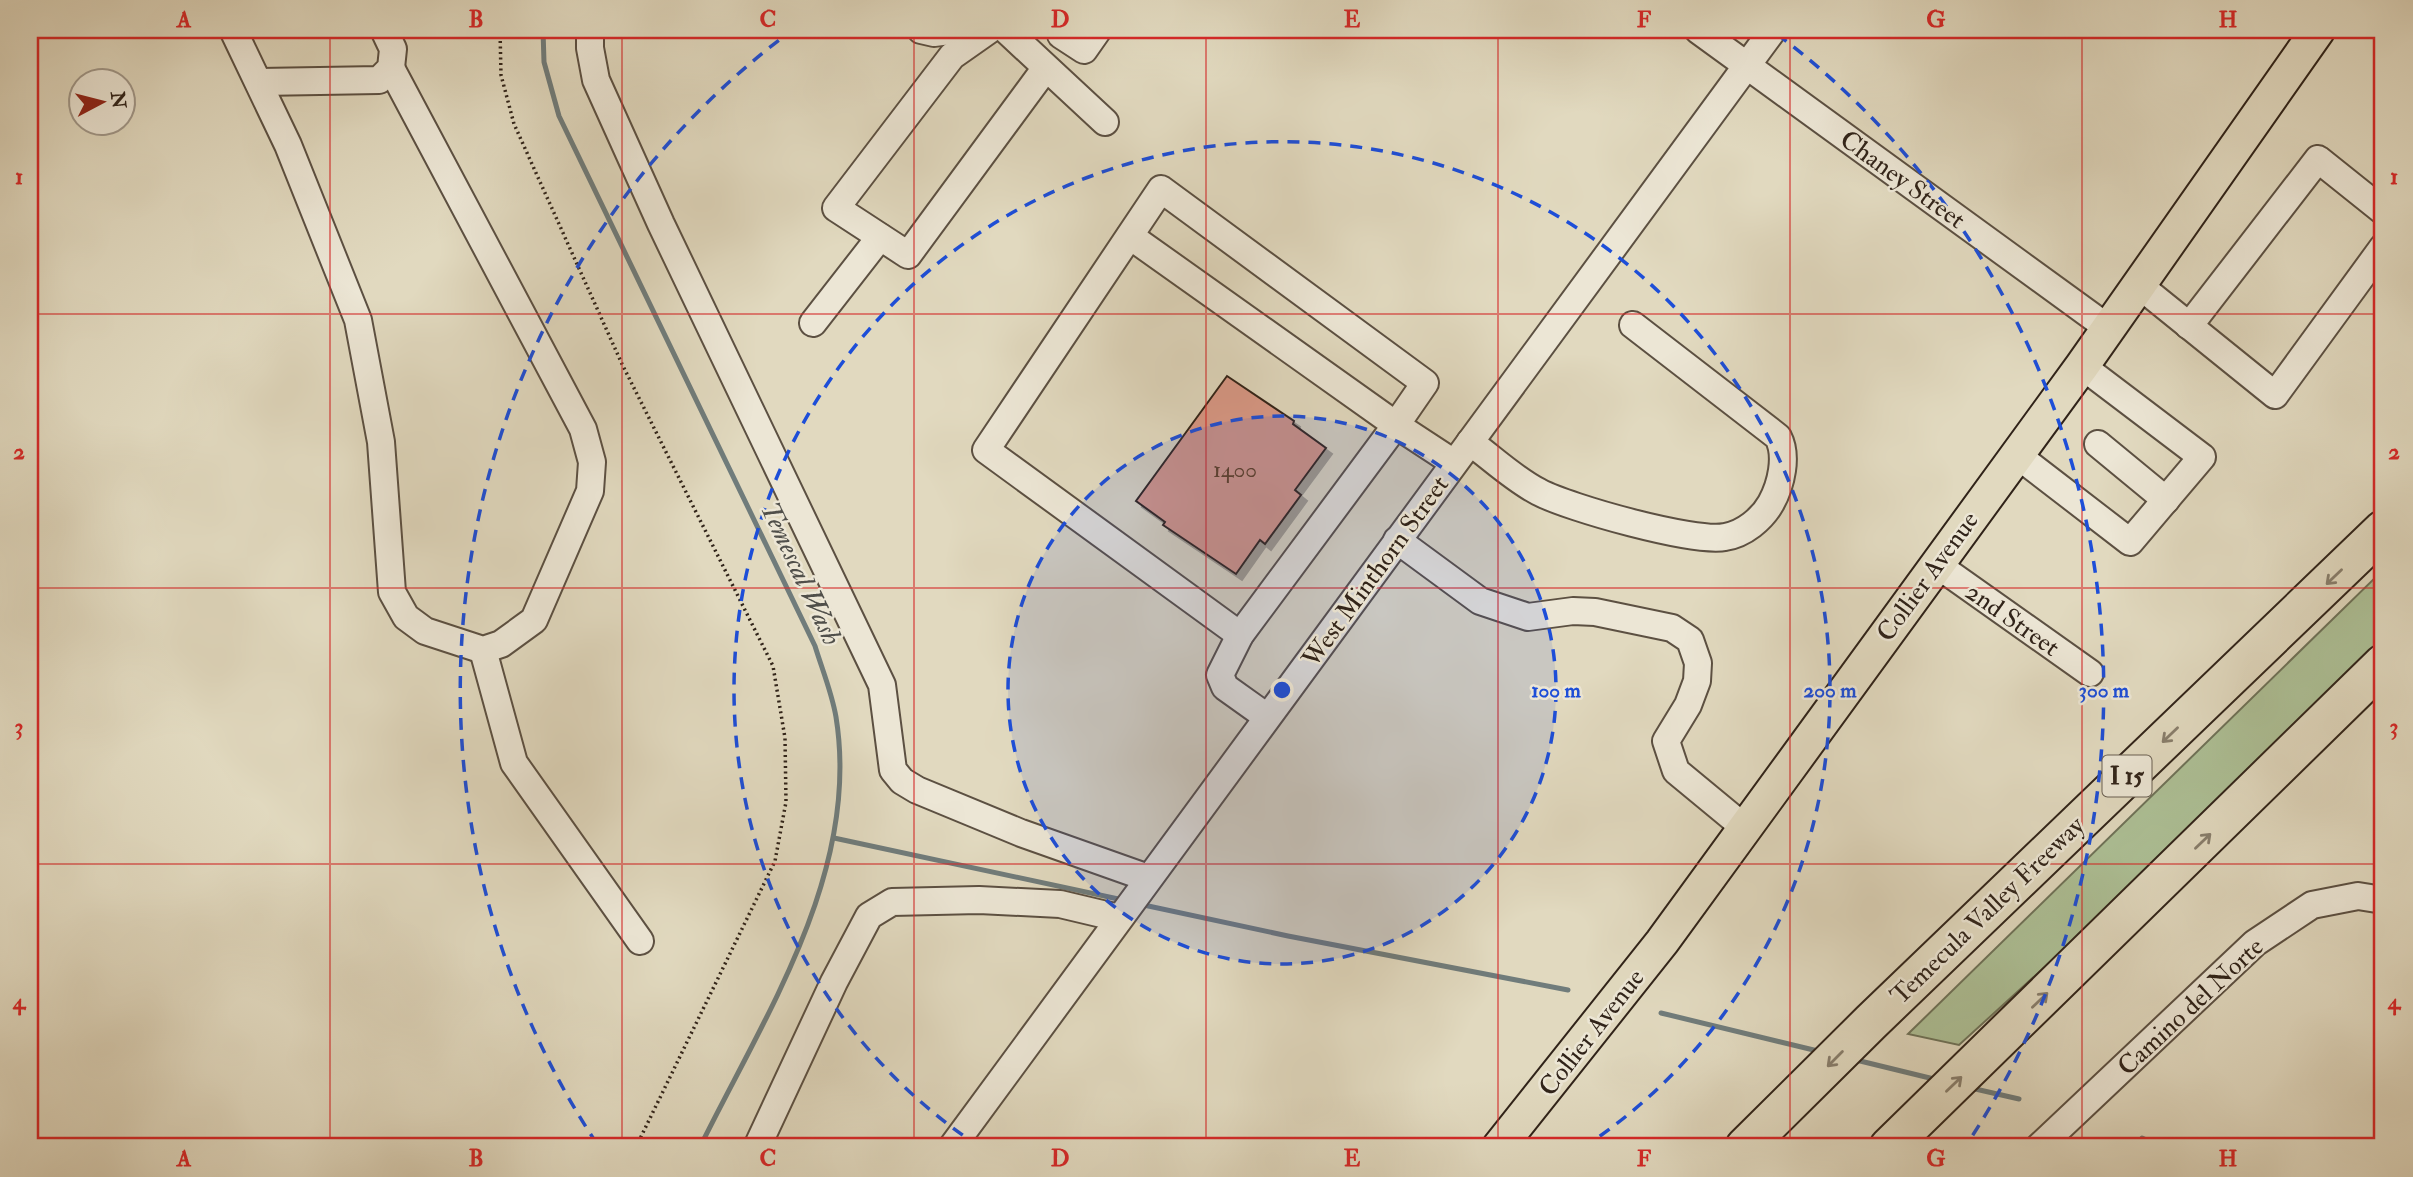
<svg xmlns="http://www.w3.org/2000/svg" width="2413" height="1177" viewBox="0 0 2413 1177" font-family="'IM FELL Double Pica',serif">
	<defs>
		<filter id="shadow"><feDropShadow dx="6" dy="6" stdDeviation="0" flood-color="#0004"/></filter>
	</defs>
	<rect width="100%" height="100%" fill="#e1d9bf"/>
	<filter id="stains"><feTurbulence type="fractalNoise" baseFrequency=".00286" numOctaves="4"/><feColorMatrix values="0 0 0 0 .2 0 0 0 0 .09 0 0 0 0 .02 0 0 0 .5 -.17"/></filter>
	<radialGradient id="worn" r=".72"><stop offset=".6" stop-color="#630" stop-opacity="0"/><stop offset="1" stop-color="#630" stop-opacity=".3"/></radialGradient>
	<polygon fill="#adc096" stroke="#6e7258" stroke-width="2" points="2383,570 2383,638 2116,902 1959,1045 1908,1034"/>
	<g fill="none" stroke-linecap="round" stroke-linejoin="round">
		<g stroke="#707c7b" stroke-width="5">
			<path d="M543,30l1,32 15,54 256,530c7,23 17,47 21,71 25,154 -71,298 -136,430"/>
			<polyline points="834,838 1123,900"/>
			<polyline points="1139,904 1288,936 1568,990"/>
			<polyline points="1661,1013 1822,1052"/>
			<polyline points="1852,1059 1938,1080"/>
			<polyline points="1971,1088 2019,1099"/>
			<polyline points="2142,1138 2162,1147"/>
		</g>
	</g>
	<polygon fill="#da9987" stroke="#302319" stroke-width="2" filter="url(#shadow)" points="1227,376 1294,421 1293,424 1326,448 1295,490 1301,495 1265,544 1260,540 1236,574 1163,525 1165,522 1136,501"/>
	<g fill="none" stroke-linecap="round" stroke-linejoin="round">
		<defs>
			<g id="minor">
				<polyline points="233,30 288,145 358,320 381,442 392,592 406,617 425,631 483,650 501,644 534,620 590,491 592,462 583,429 391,68"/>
				<polyline points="590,30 590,48 596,80 661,224 882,685 893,770 902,781 917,790 1021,833 1148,878"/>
				<polyline points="921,30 934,33 957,30"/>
				<polyline points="989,30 952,56 836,208 908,255 1045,69"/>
				<polyline points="1006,30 1105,122"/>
				<polyline points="1062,30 1061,35 1084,50 1098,30"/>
				<polyline points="1698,30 2108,328"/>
				<polyline points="260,82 379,80 391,68 393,49 384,30"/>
				<polyline points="1130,236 1396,425 1240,635 1220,675 1225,687 1267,717"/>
				<polyline points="2140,286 2275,395 2383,247"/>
				<polyline points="813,323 880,237"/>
				<polyline points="2189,326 2318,159 2383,211"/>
				<path d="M1470,442c22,16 45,38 69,50 30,16 155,51 186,45 19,-3 37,-18 46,-34 10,-18 17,-47 7,-66l-145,-112"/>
				<polyline points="2098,444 2166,500"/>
				<polyline points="2017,455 2130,542 2202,457 2082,366"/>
				<polyline points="1397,540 1480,601 1528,617 1573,611 1595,612 1672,628 1690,640 1698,663 1697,681 1688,705 1666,741 1676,771 1745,828"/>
				<polyline points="1936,564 2090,673"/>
				<polyline points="1240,635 986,450 1161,189 1425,383 1396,425 1454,463"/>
				<polyline points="483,650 514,763 640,941"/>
				<polyline points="757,1147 834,982 869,916 892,902 979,900 1060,904 1119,918"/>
				<polyline points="952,1147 1773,30"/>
				<polyline points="2039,1147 2255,943 2312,905 2358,896 2383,900"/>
			</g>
			<polyline id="major" points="1499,1147 1662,942 2082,366 2318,30"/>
			<g id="highway">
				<polyline points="1745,1147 1871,1022 2383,530"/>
				<polyline points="1889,1147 2383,664"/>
			</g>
		</defs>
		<use href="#minor" stroke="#5c5042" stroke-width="30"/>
		<use href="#major" stroke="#302319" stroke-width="37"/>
		<use href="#highway" stroke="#302319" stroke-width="42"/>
		<polyline stroke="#302319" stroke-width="3.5" stroke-dasharray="2 3.5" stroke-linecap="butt" points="500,30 501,75 514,124 622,364 773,666 785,738 786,802 775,861 636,1147"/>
		<use href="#minor" stroke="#ece6d5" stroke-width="26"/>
		<use href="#major" stroke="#e1d9bf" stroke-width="33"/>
		<use href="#highway" stroke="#e1d9bf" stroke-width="38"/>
	</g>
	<defs><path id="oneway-shaft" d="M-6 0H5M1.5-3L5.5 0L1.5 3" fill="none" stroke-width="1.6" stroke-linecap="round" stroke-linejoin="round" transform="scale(1.75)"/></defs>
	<g stroke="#887e6c">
		<use href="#oneway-shaft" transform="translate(2334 577) rotate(136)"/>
		<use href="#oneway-shaft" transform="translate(2170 735) rotate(136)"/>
		<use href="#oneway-shaft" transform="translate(2203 841) rotate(-44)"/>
		<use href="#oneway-shaft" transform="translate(2040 1000) rotate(-44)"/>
		<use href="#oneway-shaft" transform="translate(1835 1059) rotate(135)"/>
		<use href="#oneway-shaft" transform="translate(1954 1084) rotate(-44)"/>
	</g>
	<path fill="none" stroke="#d62828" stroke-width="2" stroke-opacity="0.55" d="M330,30v1117M622,30v1117M914,30v1117M1206,30v1117M1498,30v1117M1790,30v1117M2082,30v1117M30,314h2353M30,588h2353M30,864h2353"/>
	<circle cx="1282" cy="690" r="274" fill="#1d4ed8" fill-opacity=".12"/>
	<g fill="none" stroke="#1d4ed8" stroke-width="3.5" stroke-dasharray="12 9">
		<circle cx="1282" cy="690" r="274"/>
		<path d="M980 1147A548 548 0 1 1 1584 1147"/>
		<path d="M597 1144A822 822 0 0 1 787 34M1777 34A822 822 0 0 1 1967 1144"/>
	</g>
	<g text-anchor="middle" stroke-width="5" stroke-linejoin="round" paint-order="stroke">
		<g font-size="23" fill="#5a4034">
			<text x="1235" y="477">1400</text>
		</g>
		<rect fill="#ece6d5" stroke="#685e51" stroke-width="2" x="2102.5" y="755.5" width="49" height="41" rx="5"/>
		<g font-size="24" font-weight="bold" fill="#302319">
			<text x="2127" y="784">I 15</text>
		</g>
		<g font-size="26" fill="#302319" stroke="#ece6d5">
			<text transform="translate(1903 179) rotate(36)" y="9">Chaney Street</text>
			<text transform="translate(1375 571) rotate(-54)" y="9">West Minthorn Street</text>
			<text transform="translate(1927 576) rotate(-54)" y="9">Collier Avenue</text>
			<text transform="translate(2013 619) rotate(35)" y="9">2nd Street</text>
			<text transform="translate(1987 910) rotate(-44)" y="9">Temecula Valley Freeway</text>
			<text transform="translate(2190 1006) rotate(-43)" y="9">Camino del Norte</text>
			<text transform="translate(1591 1032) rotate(-52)" y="9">Collier Avenue</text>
		</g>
		<g font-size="28" font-style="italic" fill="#504f4a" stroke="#ece6d5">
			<text transform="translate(802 573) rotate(65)" y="10">Temescal Wash</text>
		</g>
	</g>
	<circle cx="1282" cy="690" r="10" fill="#1d4ed8" stroke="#ece6d5" stroke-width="3.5"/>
	<g font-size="21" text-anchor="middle" font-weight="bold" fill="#1d4ed8" stroke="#ece6d5" stroke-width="5" stroke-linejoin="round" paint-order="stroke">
		<text x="1556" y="697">100 m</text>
		<text x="1830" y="697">200 m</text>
		<text x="2104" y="697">300 m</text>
	</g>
	<rect width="2413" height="1177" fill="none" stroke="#e1d9bf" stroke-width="77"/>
	<g transform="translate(102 102) rotate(83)"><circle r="33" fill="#ece6d5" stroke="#a1988a" stroke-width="2"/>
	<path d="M0-5L12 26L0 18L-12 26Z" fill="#8f2418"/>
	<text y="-10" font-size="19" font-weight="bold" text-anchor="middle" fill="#302319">N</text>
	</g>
	<rect x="38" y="38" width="2336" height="1100" fill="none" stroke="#d62828" stroke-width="2.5"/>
	<g font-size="23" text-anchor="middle" font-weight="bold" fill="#d62828">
		<text x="184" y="27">A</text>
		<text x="476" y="27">B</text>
		<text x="768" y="27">C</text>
		<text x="1060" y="27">D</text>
		<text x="1352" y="27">E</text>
		<text x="1644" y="27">F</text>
		<text x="1936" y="27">G</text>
		<text x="2228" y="27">H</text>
		<text x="19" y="184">1</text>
		<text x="2394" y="184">1</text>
		<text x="19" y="459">2</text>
		<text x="2394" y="459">2</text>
		<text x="19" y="734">3</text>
		<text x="2394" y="734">3</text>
		<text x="19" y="1009">4</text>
		<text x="2394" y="1009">4</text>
		<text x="184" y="1166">A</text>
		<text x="476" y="1166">B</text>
		<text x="768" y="1166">C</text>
		<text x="1060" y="1166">D</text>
		<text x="1352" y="1166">E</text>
		<text x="1644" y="1166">F</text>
		<text x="1936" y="1166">G</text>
		<text x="2228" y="1166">H</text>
	</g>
	<rect width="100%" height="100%" filter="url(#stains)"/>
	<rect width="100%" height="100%" fill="url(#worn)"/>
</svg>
